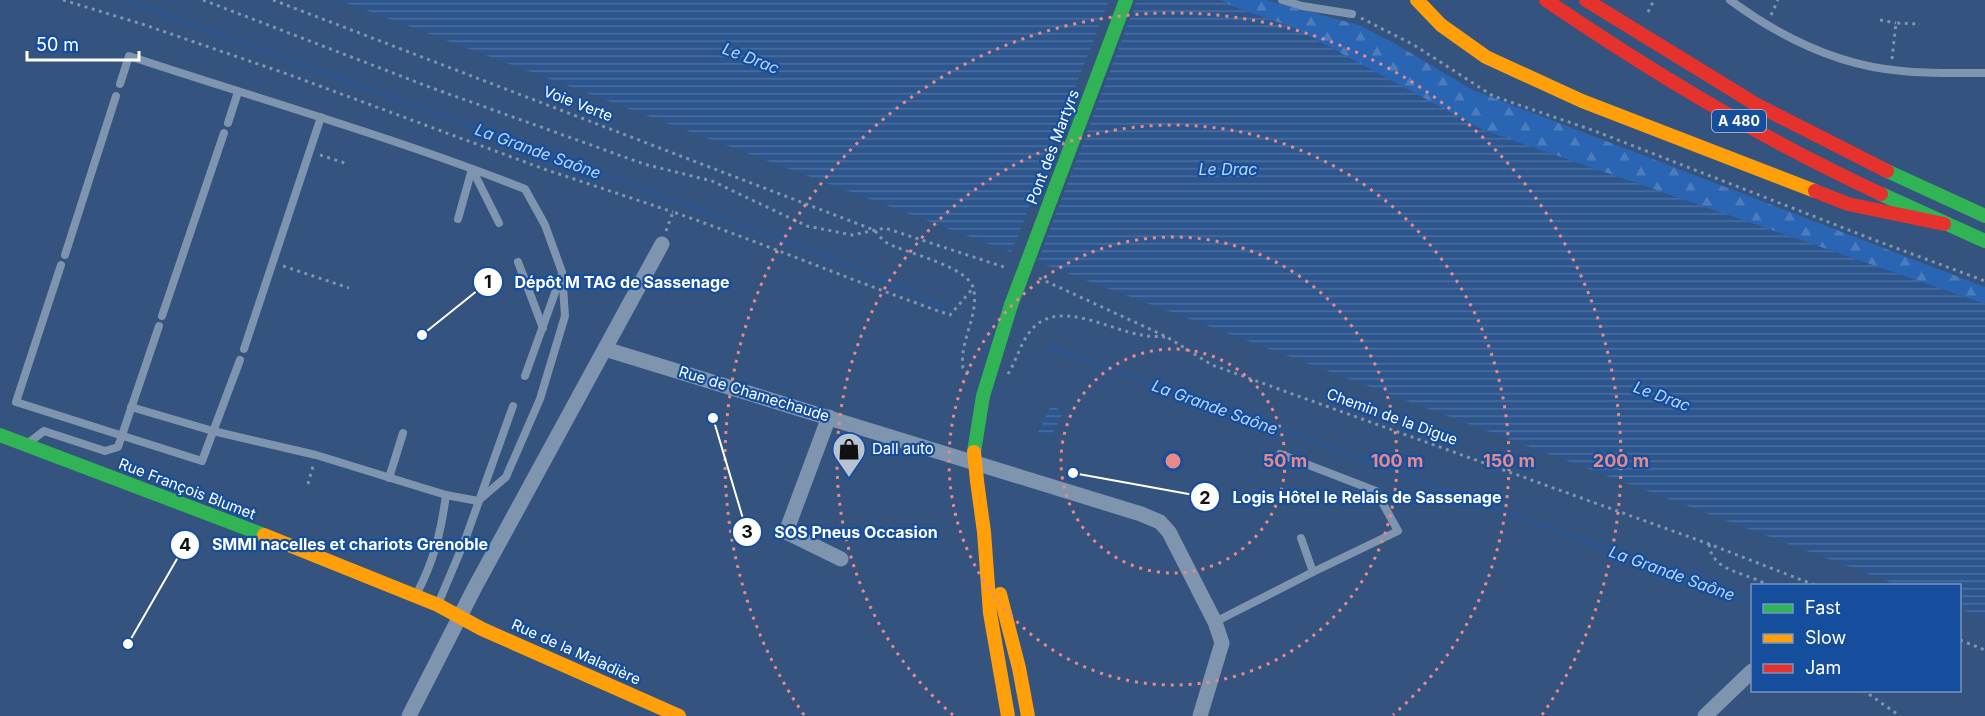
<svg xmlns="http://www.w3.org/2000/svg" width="1985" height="716" viewBox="0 0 1985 716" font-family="Inter,sans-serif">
	<defs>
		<pattern id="forest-firs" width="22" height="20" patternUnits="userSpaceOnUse" patternTransform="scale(1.5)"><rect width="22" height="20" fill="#2a65b3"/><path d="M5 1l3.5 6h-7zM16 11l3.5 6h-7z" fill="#4a7cbe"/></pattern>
		<pattern id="water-rules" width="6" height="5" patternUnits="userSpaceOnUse" patternTransform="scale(1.5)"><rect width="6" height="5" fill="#2d568e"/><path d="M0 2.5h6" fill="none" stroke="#4c6f9f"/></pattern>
	</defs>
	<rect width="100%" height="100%" fill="#34537e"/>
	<polygon fill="url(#forest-firs)" points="1221,0 1265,0 1359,25 1392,42 1473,90 1985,287 1985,304 1483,130 1294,28 1231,6"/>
	<g fill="url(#water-rules)">
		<polygon points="339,0 1221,0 1231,6 1294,28 1483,130 1985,304 1985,618 1960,609 1960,586 1898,585"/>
		<polygon points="1050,408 1057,408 1062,414 1050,438 1038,432"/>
	</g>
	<polygon fill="#34537e" points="1109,0 1137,0 1036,266 1010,256"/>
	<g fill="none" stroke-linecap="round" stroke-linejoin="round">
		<g stroke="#2d568e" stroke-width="4.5">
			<polyline points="126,0 848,264 947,309"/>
			<polyline points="1050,347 1250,417 1752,603"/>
		</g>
		<g stroke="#7f94af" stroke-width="3" stroke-dasharray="3 4.5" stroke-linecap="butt">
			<polyline points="63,0 145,25 290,75 544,169 673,212"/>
			<polyline points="203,0 432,88 644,164 712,181 807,226 852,235 885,228 1007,268"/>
			<path d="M273,0l601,230c4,4 8,10 13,13 20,11 84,23 87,48 4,27 -15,51 -11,77l8,7"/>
			<polyline points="1648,12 1654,0"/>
			<polyline points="1771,15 1778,0"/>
			<polyline points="1361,18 1414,45 1493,96 1595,131 1877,241 1985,281"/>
			<polyline points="1880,20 1896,23"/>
			<polyline points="1892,59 1896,23 1920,24"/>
			<polyline points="320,155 348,164"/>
			<path d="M666,231l7,-19c93,32 184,71 277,103l24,-28"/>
			<polyline points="283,266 349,288"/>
			<polyline points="1039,278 1167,337 1212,365 1709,544 1817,586"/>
			<path d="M1008,374c8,-13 12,-29 21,-41 26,-37 79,-3 113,2 7,2 16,1 23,2"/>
			<polyline points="308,484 313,466"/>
			<path d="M1709,544c3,29 39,28 60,42"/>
			<polyline points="1960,640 1985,650"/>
			<polyline points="1863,690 1900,716"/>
		</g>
		<g stroke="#7f94af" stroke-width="8">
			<polyline points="1282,0 1302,6 1352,14"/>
			<path d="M1730,0c50,37 109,66 172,71 28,3 55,2 83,2"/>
			<path d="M120,84l9,-28c133,44 267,82 396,133l20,36 17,47 3,44 -25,83 -34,78 -28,24 -32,-6"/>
			<polyline points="228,123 238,92"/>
			<polyline points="472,169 499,223"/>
			<polyline points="458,219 472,169"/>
			<polyline points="65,255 116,96"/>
			<polyline points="518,262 543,328"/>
			<polyline points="61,265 16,402 202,461 240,360"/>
			<polyline points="162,316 224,133"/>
			<polyline points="244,349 321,117"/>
			<polyline points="525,376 561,276"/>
			<path d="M131,407l82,24 103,24 130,40c-5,37 -12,66 -30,100"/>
			<polyline points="27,444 44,431 105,451 118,447 159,326"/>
			<polyline points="1280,454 1376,491 1398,531 1313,572"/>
			<polyline points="389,478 403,433"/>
			<polyline points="438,604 465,540 513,406"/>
			<polyline points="1215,622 1313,572 1301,538"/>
		</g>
		<g stroke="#7f94af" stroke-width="15">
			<polyline points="605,349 1141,514 1160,522 1169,532 1215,622 1222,643 1200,716"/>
			<polyline points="829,417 786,532 841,559"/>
			<polyline points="409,716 475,587 662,244"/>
			<polyline points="1705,716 1752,671"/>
		</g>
		<g stroke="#30b455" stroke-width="14">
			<polyline points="1887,171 1985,216"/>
			<polyline points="1881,194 1985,241"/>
			<polyline points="0,435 264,535"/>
			<polyline points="974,452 983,396 1011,305"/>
		</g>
		<g stroke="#ff9f0a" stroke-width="14">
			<polyline points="1417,0 1441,25 1486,57 1582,101 1815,191"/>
			<polyline points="977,481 984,532 990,613 1008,716"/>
			<polyline points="264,535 438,605 482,629 679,716"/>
			<polyline points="1000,594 1019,668 1028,716"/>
		</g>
		<g stroke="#e5322d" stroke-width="14">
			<path d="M1546,0c107,73 218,140 335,194"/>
			<polyline points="1586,0 1757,105 1887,171"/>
			<polyline points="1815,191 1848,204 1944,224"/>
		</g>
		<polyline stroke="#30b455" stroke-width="14" points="1011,305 1126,0"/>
		<polyline stroke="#ff9f0a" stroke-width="14" points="974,452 977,481"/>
	</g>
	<g fill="none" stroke="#e88989" stroke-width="3" stroke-dasharray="3 6">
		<circle cx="1173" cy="461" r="112"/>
		<circle cx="1173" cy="461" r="224"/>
		<path d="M953 715A336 336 0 1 1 1393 715"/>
		<path d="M804 715A448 448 0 1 1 1542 715"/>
	</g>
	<defs>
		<symbol id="shop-pin" viewBox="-11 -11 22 30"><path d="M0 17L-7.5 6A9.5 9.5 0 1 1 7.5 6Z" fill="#b8c3d2" stroke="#154e9d"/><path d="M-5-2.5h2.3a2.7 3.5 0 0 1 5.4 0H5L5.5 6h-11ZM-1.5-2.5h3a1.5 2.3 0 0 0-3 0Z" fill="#111"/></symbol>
	</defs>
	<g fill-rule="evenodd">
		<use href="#shop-pin" x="830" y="430" width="38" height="52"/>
	</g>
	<g text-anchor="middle" stroke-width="4.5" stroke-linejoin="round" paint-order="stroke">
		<rect fill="#154e9d" stroke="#b9cae2" stroke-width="1.5" x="1712" y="110" width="54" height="22" rx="4.5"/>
		<g font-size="14" font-weight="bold" fill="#fff">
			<text x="1739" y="126">A 480</text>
		</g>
		<g font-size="15" fill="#fff" stroke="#154e9d">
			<text transform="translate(578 104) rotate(21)" y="5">Voie Verte</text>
			<text transform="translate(1053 147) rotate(-69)" y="5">Pont des Martyrs</text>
			<text transform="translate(754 394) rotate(17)" y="5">Rue de Chamechaude</text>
			<text transform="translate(1392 417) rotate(20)" y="5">Chemin de la Digue</text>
			<text transform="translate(187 489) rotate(21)" y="5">Rue François Blumet</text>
			<text transform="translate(576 652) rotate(24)" y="5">Rue de la Maladière</text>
		</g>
		<g font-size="15" fill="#fff" stroke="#154e9d" text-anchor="start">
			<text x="872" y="454">Dall auto</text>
		</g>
		<g font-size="16" font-style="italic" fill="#b8d5fa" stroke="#154e9d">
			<text transform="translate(751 58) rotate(21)" y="6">Le Drac</text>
			<text transform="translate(538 151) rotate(20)" y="6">La Grande Saône</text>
			<text x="1228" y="175">Le Drac</text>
			<text transform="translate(1662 396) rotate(20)" y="6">Le Drac</text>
			<text transform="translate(1215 407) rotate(20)" y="6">La Grande Saône</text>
			<text transform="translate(1672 573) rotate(20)" y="6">La Grande Saône</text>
		</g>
	</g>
	<circle cx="1173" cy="461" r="9" fill="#e88989" stroke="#154e9d" stroke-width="3"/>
	<g font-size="18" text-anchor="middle" font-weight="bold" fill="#e88989" stroke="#154e9d" stroke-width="4.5" stroke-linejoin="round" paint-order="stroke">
		<text x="1285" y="467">50 m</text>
		<text x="1397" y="467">100 m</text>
		<text x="1509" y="467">150 m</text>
		<text x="1621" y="467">200 m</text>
	</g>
	<path fill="none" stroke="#fff" stroke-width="2" d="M422 335L488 282M1073 473L1205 497M713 418L747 532M128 644L185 545"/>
	<g fill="#fff" stroke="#154e9d" stroke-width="2">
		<circle cx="422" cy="335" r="6"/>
		<circle cx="1073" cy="473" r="6"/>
		<circle cx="713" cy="418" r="6"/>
		<circle cx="128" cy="644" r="6"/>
		<circle cx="488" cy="282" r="15"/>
		<circle cx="1205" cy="497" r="15"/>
		<circle cx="747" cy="532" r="15"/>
		<circle cx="185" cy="545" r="15"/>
	</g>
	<g font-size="18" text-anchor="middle" font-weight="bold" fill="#111">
		<text x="488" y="288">1</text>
		<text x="1205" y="504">2</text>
		<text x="747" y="538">3</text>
		<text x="185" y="551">4</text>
	</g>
	<g font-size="16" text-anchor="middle" font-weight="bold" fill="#fff" stroke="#154e9d" stroke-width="4.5" stroke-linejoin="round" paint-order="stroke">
		<text x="622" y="288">Dépôt M TAG de Sassenage</text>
		<text x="1367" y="503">Logis Hôtel le Relais de Sassenage</text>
		<text x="856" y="538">SOS Pneus Occasion</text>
		<text x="350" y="550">SMMI nacelles et chariots Grenoble</text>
	</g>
	<rect x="1751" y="584" width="210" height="108" fill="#154e9d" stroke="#7395c4" stroke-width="1.5"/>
	<rect x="1763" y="604" width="30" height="9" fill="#30b455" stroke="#7395c4" stroke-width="1.5"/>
	<text x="1805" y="614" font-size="18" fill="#ffffff">Fast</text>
	<rect x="1763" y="634" width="30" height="9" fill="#ff9f0a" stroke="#7395c4" stroke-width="1.5"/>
	<text x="1805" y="644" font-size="18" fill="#ffffff">Slow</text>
	<rect x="1763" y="664" width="30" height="9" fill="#e5322d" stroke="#7395c4" stroke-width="1.5"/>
	<text x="1805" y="674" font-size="18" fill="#ffffff">Jam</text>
	<path d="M27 51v9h112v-9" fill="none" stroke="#ffffff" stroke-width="3"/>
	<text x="36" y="51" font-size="18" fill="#ffffff" stroke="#154e9d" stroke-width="4.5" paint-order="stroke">50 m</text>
</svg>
